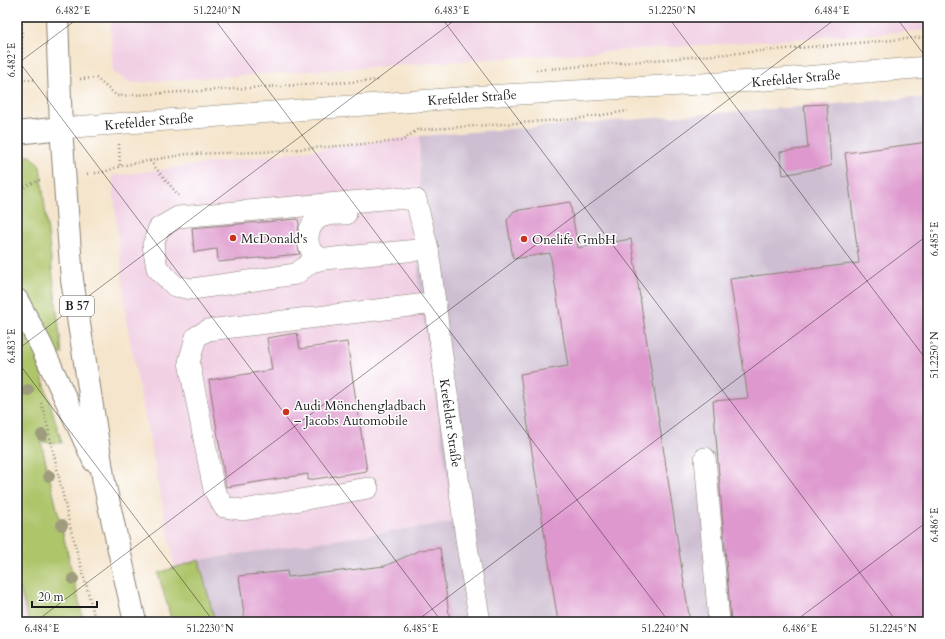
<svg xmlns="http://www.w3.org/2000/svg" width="945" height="639" viewBox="0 0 945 639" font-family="Cardo,serif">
	<rect width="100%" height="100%" fill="#fff"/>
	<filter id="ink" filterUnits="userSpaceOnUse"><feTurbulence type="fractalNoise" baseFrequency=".025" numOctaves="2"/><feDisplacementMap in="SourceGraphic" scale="8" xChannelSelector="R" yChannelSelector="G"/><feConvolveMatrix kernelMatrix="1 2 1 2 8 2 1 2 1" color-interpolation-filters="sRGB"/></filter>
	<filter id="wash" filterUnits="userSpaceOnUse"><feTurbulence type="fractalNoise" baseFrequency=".012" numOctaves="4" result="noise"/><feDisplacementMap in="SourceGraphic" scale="16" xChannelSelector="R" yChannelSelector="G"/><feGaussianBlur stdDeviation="0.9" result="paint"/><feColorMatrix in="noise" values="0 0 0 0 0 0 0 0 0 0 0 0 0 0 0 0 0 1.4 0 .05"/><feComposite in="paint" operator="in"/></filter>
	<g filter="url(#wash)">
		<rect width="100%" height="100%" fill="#f5e5cc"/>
		<g fill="#f1d0e4">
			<polygon points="110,17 928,17 928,30 131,83 113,72"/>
			<polygon points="420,136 418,280 454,522 199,560 175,568 127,325 112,176"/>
			<polygon points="17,578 29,622 17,622"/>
		</g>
		<polygon fill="#cebed1" points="928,97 928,622 215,622 199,560 454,522 418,280 420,136"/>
		<g fill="#aec56a" stroke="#657043">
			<polygon points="17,155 31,156 40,165 62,354 59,354 37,359 62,443 41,442 84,622 29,622 17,578"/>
			<polygon points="199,560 215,622 172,622 158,573"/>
		</g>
		<g id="blocks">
			<g fill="#de98ce">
				<polygon points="827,104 831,166 783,175 780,152 808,148 804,105"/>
				<polygon points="928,142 928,622 731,622 713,401 748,398 730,279 859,263 845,153"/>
				<polygon points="570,202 578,248 631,239 690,622 558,622 520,374 568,366 550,253 513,259 507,220 514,211"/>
				<polygon points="298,219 299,225 296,240 300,254 218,262 217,249 194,252 192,228"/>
				<polygon points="297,333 300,349 347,342 367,471 308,480 308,474 226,487 209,380 272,370 267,338"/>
				<polygon points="440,548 450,622 245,622 239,576 287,571 288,577 385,566 420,550"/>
			</g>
		</g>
	</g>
	<g filter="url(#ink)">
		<use href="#blocks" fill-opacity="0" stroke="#888074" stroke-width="1"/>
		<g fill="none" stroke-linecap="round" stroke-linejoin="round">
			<defs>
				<g id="minor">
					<polyline points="61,128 484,96 754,81 928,67"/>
					<polyline points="416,200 396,198 178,217 159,228 153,245 157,268 175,286 192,289 296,274 311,262 324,259 428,249"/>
					<polyline points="416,200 428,249 467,546 480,622"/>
					<path d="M324,259c-5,-2 -10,-5 -13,-9 -7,-12 -1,-30 13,-34 6,-2 15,-2 22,-2"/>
					<polyline points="705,458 719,622"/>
					<polyline points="368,488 243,510 224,507 214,490 189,362 196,337 208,330 435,303"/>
				</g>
				<g id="major">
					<polyline points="57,17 61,128 72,280 104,482 135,622"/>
					<polyline points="17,133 61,128"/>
					<polyline points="17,300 41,345 94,461"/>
				</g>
			</defs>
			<use href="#minor" stroke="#888074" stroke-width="22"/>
			<use href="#major" stroke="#888074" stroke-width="24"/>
			<g stroke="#888074" stroke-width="2.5" stroke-dasharray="1 3" stroke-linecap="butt">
				<polyline points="536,70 928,37"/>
				<polyline points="17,76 22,62 22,17"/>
				<polyline points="17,79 37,80"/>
				<polyline points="80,79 96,78 117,96 381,80"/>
				<polyline points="119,144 120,166"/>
				<polyline points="150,161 179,196"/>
				<polyline points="87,174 104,172 120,166 186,154 261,152 402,141 417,130 575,119 628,111"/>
				<polyline points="17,190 42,179"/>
				<polyline points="41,403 45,415 69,522 96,622"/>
			</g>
			<use href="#minor" stroke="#fff" stroke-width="21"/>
			<use href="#major" stroke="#fff" stroke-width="22"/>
		</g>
		<g fill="#9e9c7c">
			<circle cx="28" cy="390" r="6"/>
			<circle cx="42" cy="435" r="6"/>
			<circle cx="49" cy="476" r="6"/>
			<circle cx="62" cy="525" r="6"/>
			<circle cx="73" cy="579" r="6"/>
		</g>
	</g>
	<path fill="none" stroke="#1c1c1c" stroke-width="1" stroke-opacity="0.45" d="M213,17l456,605M441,17l456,605M668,17l260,345M896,17l32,43M17,59l425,563M17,64l63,-47M17,350l442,-333M17,361l197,261M35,622l803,-605M415,622l513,-387M794,622l134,-101"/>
	<g fill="#c8321e" stroke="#fff" stroke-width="1.5">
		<circle cx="233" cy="238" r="4"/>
		<circle cx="524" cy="239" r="4"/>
		<circle cx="286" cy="412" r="4"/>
	</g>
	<g text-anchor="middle" stroke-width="3" stroke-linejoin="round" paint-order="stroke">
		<rect fill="#fff" stroke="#606060" stroke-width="1" x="60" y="296" width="34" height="20" rx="3"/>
		<g font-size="12" font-weight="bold" fill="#1c1c1c">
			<text x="77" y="310">B 57</text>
		</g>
		<g font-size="13" fill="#1c1c1c" stroke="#fff">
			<text transform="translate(796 78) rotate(-5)" y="5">Krefelder Straße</text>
			<text transform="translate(472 97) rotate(-4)" y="5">Krefelder Straße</text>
			<text transform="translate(149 121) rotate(-5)" y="5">Krefelder Straße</text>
			<text transform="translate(451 423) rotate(82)" y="5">Krefelder Straße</text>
		</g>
		<g font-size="13" fill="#1c1c1c" stroke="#fff" text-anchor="start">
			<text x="241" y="243">McDonald's</text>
			<text x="532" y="244">Onelife GmbH</text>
			<text x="294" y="410">Audi Mönchengladbach<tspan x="294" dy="15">– Jacobs Automobile</tspan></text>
		</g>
	</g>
	<rect width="945" height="639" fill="none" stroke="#fff" stroke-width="44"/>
	<path d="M32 601v6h65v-6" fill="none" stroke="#1c1c1c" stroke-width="2"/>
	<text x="38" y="601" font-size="12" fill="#1c1c1c" stroke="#ffffff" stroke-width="3" paint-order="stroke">20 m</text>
	<rect x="22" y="22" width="901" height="595" fill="none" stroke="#1c1c1c" stroke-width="1.5"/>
	<g font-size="10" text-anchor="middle" fill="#1c1c1c">
		<text x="73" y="14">6.482°E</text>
		<text x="217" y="14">51.2240°N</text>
		<text x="452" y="14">6.483°E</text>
		<text x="672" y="14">51.2250°N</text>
		<text x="832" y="14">6.484°E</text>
		<text transform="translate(11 60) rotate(-90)" y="4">6.482°E</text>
		<text transform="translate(934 239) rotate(-90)" y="4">6.485°E</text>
		<text transform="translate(11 346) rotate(-90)" y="4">6.483°E</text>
		<text transform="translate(934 355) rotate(-90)" y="4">51.2250°N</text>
		<text transform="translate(934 525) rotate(-90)" y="4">6.486°E</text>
		<text x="42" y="632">6.484°E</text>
		<text x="210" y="632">51.2230°N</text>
		<text x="421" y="632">6.485°E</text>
		<text x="665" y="632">51.2240°N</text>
		<text x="800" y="632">6.486°E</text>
		<text x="893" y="632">51.2245°N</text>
	</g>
</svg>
